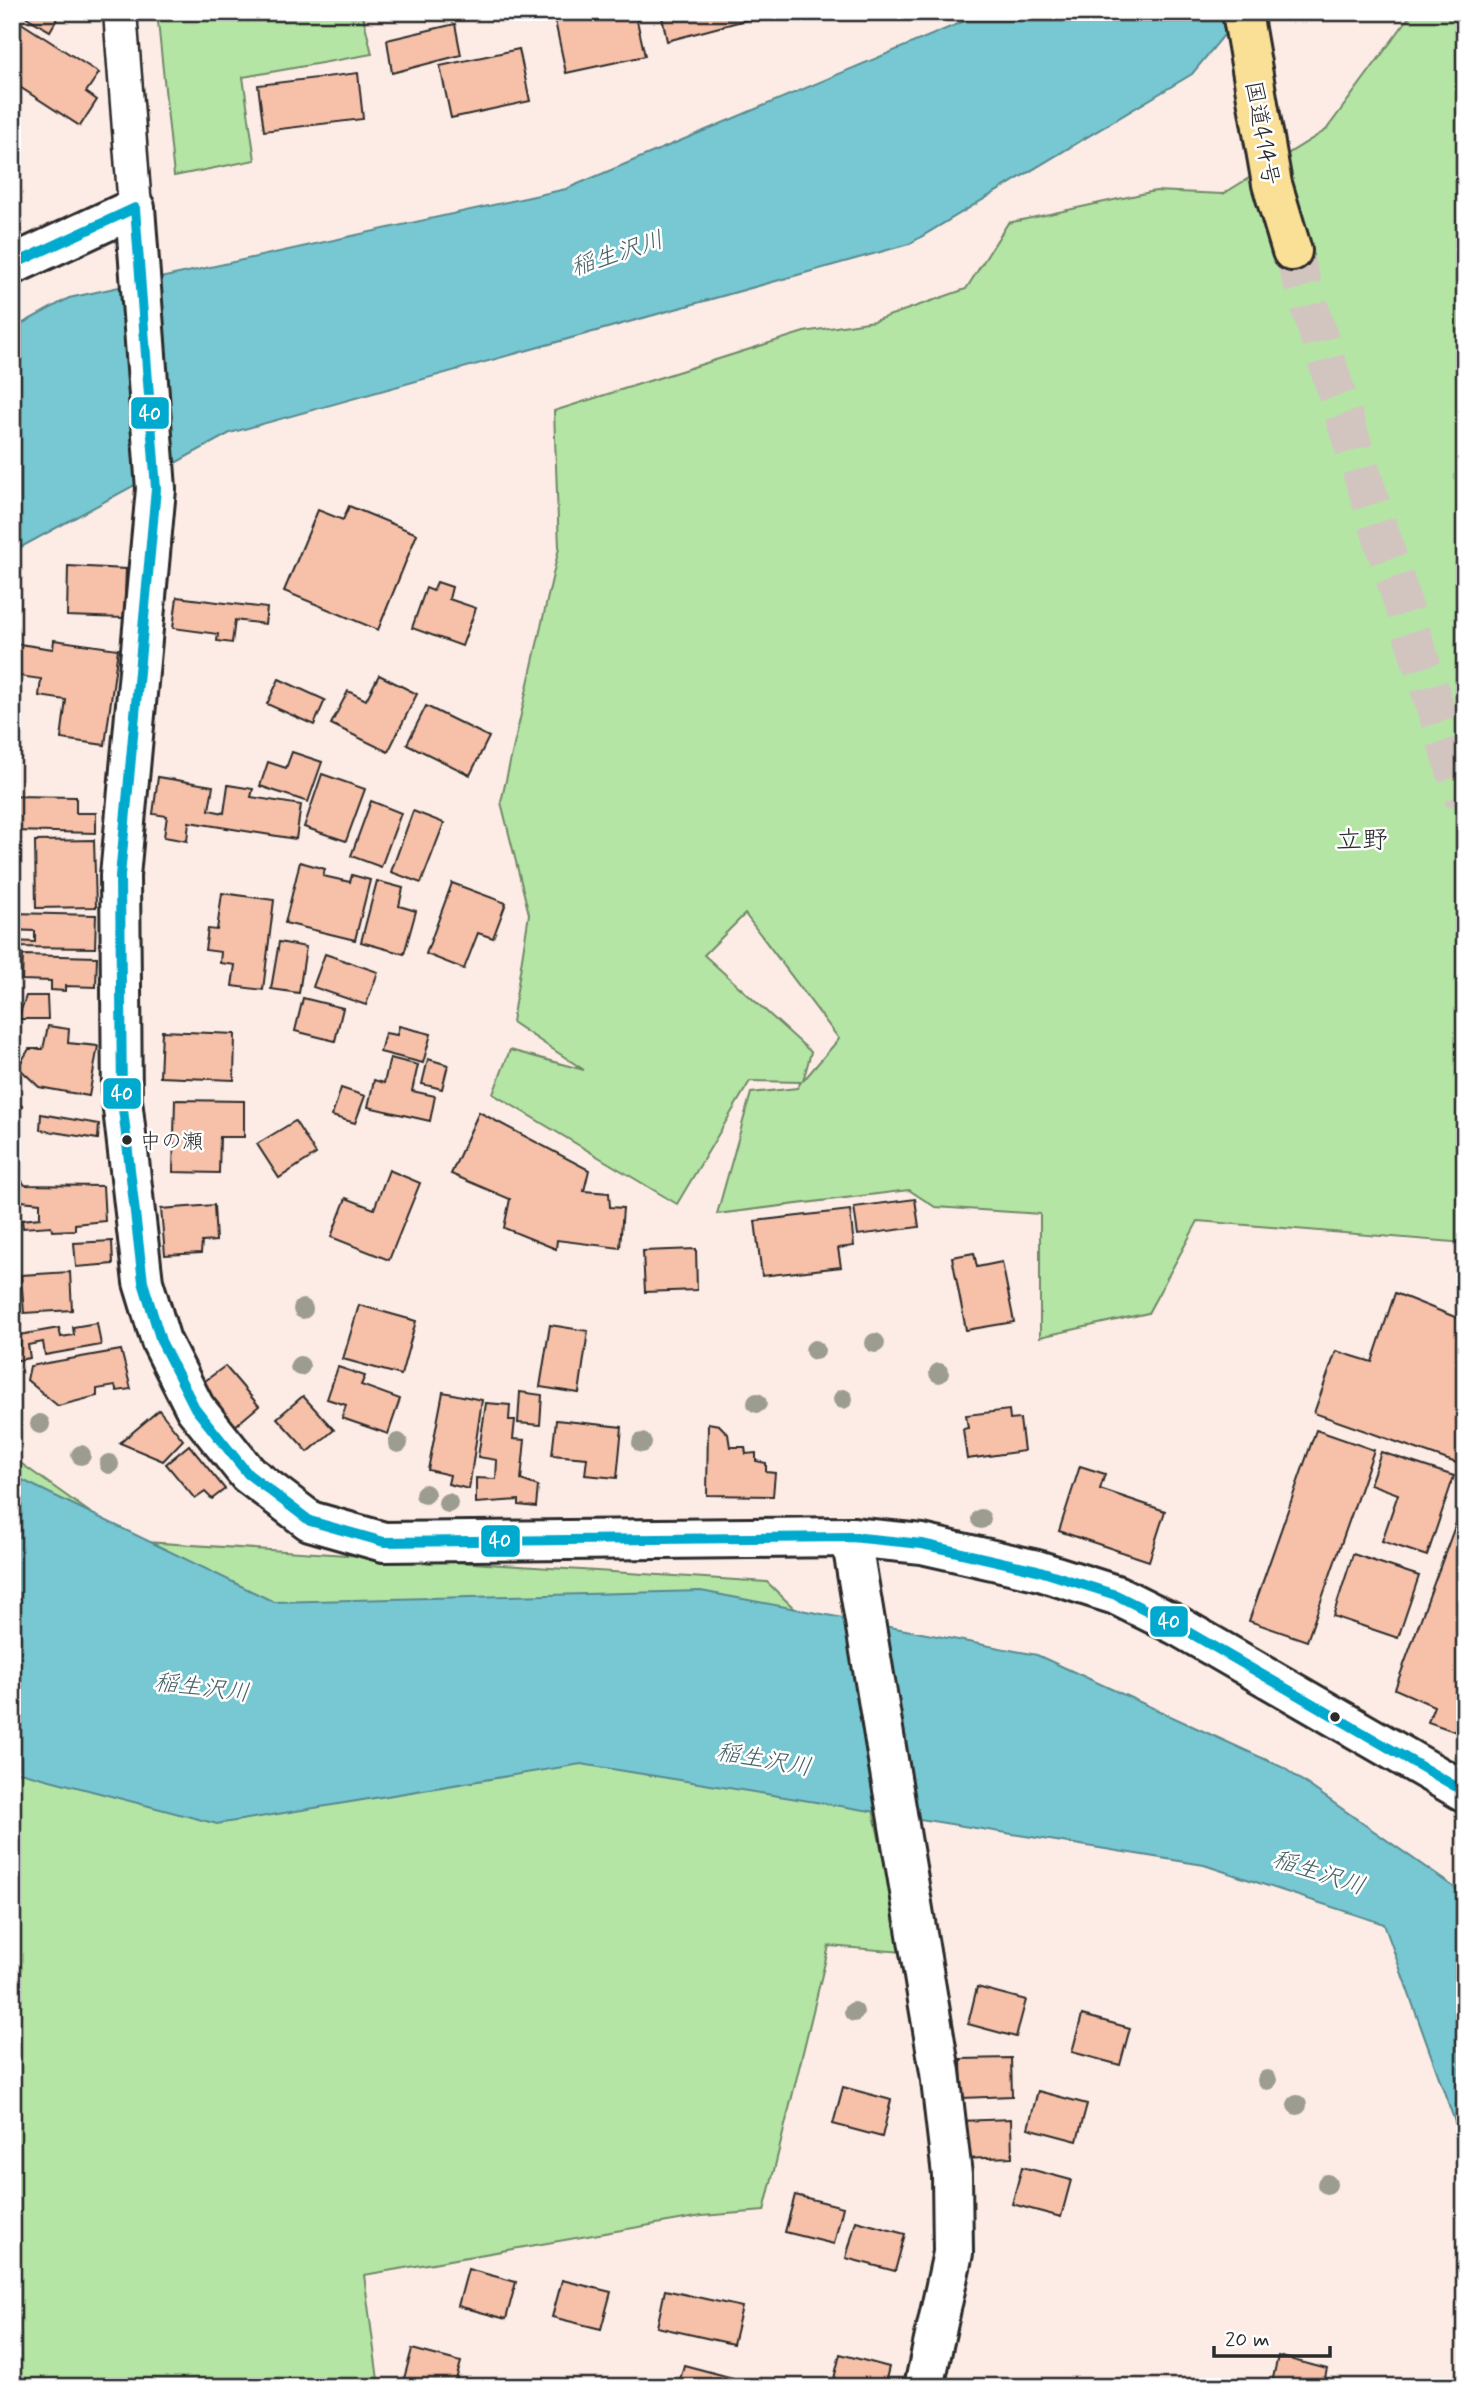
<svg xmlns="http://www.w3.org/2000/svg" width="1477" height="2399" viewBox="0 0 1477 2399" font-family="Mynerve,'Klee One',sans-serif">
	<rect width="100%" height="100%" fill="#fcece5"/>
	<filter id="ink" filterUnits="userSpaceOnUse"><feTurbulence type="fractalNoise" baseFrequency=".0143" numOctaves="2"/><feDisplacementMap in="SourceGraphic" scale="14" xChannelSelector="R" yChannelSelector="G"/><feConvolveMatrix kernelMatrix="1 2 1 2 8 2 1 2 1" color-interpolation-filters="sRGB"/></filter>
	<g filter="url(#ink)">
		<g fill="#b4e5a5" stroke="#708868" stroke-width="2" fill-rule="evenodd">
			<polygon points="157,12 362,12 372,54 243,77 255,160 174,176"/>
			<path d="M1413,12h52v1231l-267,-22 -50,92 -108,24v-123l-105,-7 -26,-17 -192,24 34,-121 46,-5 4,-6 -51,-1 -73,123 -184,-110 17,-44 74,20 -72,-48 17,-108 -28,-112 58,-254 -5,-137 250,-79 70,-11 92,-32 42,-66 147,-32 68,3 103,-64zM745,914l94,125 -36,42 8,-29 -107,-97z"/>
			<polygon points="12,1457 130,1541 767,1582 840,1653 903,1952 829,1946 764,2211 702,2216 364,2275 379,2387 12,2387"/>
		</g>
		<g fill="#77c8d2" stroke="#59898f" stroke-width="2">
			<polygon points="986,12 1243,12 1192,74 909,244 230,433 12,552 12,329 69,298 566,189"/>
			<polygon points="12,1475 274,1602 701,1591 1037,1655 1284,1768 1465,1895 1465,2150 1384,1924 1204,1865 581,1764 217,1824 12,1770"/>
		</g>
		<g fill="#f6c0a9" stroke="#2b2b2b" stroke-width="2">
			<polygon points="18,12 61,12 50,31"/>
			<polygon points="595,12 635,12 645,56 566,73 555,21"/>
			<polygon points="661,12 771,12 772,13 667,41"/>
			<polygon points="12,17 99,73 86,92 97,100 80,126 12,82"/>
			<polygon points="455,24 461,55 392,73 387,40"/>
			<polygon points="519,49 530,101 451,118 440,66"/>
			<polygon points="358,73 363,119 264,131 258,85"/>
			<polygon points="349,506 417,534 378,630 284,591 318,510 343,520"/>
			<polygon points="68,566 126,569 124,618 67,616"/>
			<polygon points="437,582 452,587 449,599 476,608 462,646 412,628 426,588 433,591"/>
			<polygon points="177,597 267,608 265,624 235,620 232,643 217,641 218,634 173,628"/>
			<polygon points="54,640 118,649 105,745 61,739 66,700 39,696 41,679 12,675 12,643 53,649"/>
			<polygon points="379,675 417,694 388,752 331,724 348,691 366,700"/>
			<polygon points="279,679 325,700 314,725 267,704"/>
			<polygon points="426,706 489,737 470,775 407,744"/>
			<polygon points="292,752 322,762 308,802 260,786 268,762 286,768"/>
			<polygon points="322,774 365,789 346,841 304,827"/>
			<polygon points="158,777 213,786 209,810 224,813 228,785 253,789 251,797 301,805 296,839 189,822 187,841 164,837 167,816 153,814"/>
			<polygon points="12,796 76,797 76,813 96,813 96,833 12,831"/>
			<polygon points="371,801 401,813 381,867 351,856"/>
			<polygon points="413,811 444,823 421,883 391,872"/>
			<polygon points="94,840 96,907 36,908 35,841"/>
			<polygon points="300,862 325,869 323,876 350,882 352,875 370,880 355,940 285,923"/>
			<polygon points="377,881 403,888 399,906 416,911 404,954 361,942"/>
			<polygon points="452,883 506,903 493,938 478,933 464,969 426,954"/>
			<polygon points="222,893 274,900 263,990 232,986 235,965 220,963 221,952 205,950 208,929 217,930"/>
			<polygon points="12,913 96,915 95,948 12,947 12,941 35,942 35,931 12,930"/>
			<polygon points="279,942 306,947 299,993 271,989"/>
			<polygon points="325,954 378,972 366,1005 313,987"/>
			<polygon points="23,955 97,957 96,987 65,986 65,991 51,990 51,981 22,980"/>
			<polygon points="26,996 47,996 48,1019 18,1019"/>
			<polygon points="303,998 343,1008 335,1041 295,1031"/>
			<polygon points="48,1026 69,1029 68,1043 98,1046 89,1096 39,1087 18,1067 29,1049 43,1049"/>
			<polygon points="399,1026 431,1034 423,1063 380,1052 385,1033 397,1035"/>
			<polygon points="162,1031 235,1034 234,1080 160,1077"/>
			<polygon points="390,1058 418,1065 412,1091 435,1096 430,1121 368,1107 374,1080 384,1083"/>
			<polygon points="428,1059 448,1065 442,1089 422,1084"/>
			<polygon points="341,1088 365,1096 355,1123 332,1116"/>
			<polygon points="12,1097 23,1107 12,1114"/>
			<polygon points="175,1100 244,1101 244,1137 220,1137 219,1173 173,1172"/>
			<polygon points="479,1112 589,1170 584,1191 609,1193 610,1207 623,1208 620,1248 557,1240 556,1249 504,1228 510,1199 451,1174"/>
			<polygon points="41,1114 99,1124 98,1139 40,1130"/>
			<polygon points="295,1121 316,1154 279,1178 257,1144"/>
			<polygon points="12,1168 25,1185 103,1186 105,1221 75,1224 75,1230 52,1231 51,1226 23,1228 22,1220 40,1218 40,1203 12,1200"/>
			<polygon points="389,1170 420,1183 389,1260 331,1237 346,1198 374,1209"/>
			<polygon points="915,1199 919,1227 858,1235 854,1207"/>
			<polygon points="214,1205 216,1241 202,1242 201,1253 165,1255 161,1209"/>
			<polygon points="850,1210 854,1246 838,1248 841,1267 762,1276 755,1221"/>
			<polygon points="112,1241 113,1264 76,1267 74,1243"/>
			<polygon points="696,1249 697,1290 645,1292 643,1251"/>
			<polygon points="974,1253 977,1267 1002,1262 1014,1322 966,1330 952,1257"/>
			<polygon points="70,1272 72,1310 24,1313 21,1275"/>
			<polygon points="12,1276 16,1312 12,1312"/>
			<polygon points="1395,1293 1465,1321 1465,1466 1314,1413 1336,1351 1372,1362"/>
			<polygon points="359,1305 416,1321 401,1375 343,1359"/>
			<polygon points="97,1323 101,1345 45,1355 43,1342 28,1345 30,1358 13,1361 12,1347 20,1346 19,1335 59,1328 61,1337 74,1335 73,1327"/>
			<polygon points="550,1325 588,1331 579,1393 540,1387"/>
			<polygon points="121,1350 131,1389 117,1391 115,1386 97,1389 97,1396 58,1406 27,1380 30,1366"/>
			<polygon points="225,1366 259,1406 234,1427 201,1384"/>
			<polygon points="338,1367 365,1376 361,1385 400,1399 388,1434 342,1418 346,1405 327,1399"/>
			<polygon points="443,1392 482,1400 469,1489 448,1484 450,1475 428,1470"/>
			<polygon points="520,1392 542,1395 540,1425 518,1423"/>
			<polygon points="303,1396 334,1430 308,1452 277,1418"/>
			<polygon points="486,1403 510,1405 509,1420 515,1420 513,1439 525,1440 521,1480 538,1486 536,1507 519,1505 519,1500 476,1503 476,1478 496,1479 497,1460 478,1457"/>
			<polygon points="159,1410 183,1440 163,1461 120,1443"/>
			<polygon points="1009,1410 1010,1420 1020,1419 1024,1451 967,1459 963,1429 968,1428 966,1415"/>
			<polygon points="556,1420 622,1427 617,1478 585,1475 587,1458 552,1455"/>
			<polygon points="708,1423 719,1425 728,1434 730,1447 745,1447 746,1454 756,1453 756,1461 766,1463 766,1472 775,1473 773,1496 707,1495"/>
			<polygon points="1316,1430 1374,1450 1307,1641 1249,1621"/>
			<polygon points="189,1445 225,1489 212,1499 205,1492 195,1499 166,1464"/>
			<polygon points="1381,1452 1454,1476 1427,1556 1382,1541 1398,1494 1370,1484"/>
			<polygon points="1080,1466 1105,1474 1100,1489 1165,1511 1149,1561 1059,1531"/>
			<polygon points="1465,1499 1465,1735 1428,1722 1434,1706 1395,1689"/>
			<polygon points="1353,1554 1419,1576 1398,1638 1333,1616"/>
			<polygon points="977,1987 1026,2000 1016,2037 968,2024"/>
			<polygon points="1082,2015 1130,2028 1120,2065 1072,2052"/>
			<polygon points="1011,2058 1012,2096 962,2098 961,2059"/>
			<polygon points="843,2087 891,2100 882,2137 833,2124"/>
			<polygon points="1038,2091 1087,2104 1077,2141 1028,2128"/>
			<polygon points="1011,2119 1012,2157 962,2159 960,2121"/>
			<polygon points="1022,2167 1071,2180 1061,2217 1012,2204"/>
			<polygon points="795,2195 843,2207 834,2244 785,2232"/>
			<polygon points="856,2221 905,2234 895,2271 846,2258"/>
			<polygon points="468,2269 516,2282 506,2319 458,2306"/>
			<polygon points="562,2280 611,2292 601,2329 552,2317"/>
			<polygon points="665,2290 742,2307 733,2344 657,2327"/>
			<polygon points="412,2349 461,2362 454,2387 402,2386"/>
			<polygon points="840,2354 889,2367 884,2387 832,2387"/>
			<polygon points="1278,2356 1327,2369 1323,2387 1271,2387"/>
			<polygon points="684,2365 733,2378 730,2387 678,2387"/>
		</g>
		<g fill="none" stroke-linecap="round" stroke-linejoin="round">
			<polyline stroke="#d2c5c0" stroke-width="38" stroke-dasharray="38 19" stroke-linecap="butt" points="1292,251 1465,802"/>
			<defs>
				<polyline id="street" points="120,12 135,208"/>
				<g id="secondary">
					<polyline points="12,265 135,208 156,489 120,876 122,1100 143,1282 161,1341 195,1408 248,1474 310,1521 384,1542 851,1537 922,1544 1037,1570 1116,1595 1178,1626 1465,1792"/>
					<polyline points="851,1537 940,2072 952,2175 953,2253 924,2387"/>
				</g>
				<polyline id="highway" points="1242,12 1272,184 1292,251"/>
			</defs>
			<use href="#street" stroke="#2b2b2b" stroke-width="37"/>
			<use href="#secondary" stroke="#2b2b2b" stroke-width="44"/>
			<use href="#highway" stroke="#2b2b2b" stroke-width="44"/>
			<use href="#street" stroke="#fff" stroke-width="32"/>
			<use href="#secondary" stroke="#fff" stroke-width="38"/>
			<use href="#highway" stroke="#fadf96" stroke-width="38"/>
			<defs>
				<polyline id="bus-1" points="12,265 135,208 156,489 120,876 122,1100 143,1282 161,1341 195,1408 248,1474 310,1521 384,1542 851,1537 922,1544 1037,1570 1116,1595 1178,1626 1465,1792"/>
			</defs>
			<use href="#bus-1" stroke="#fff" stroke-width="16"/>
			<use href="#bus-1" stroke="#00a9ce" stroke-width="10"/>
		</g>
		<g fill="#9c9c90">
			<circle cx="303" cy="1309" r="10"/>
			<circle cx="875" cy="1343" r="10"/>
			<circle cx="815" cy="1350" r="10"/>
			<circle cx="300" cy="1366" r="10"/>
			<circle cx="939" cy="1373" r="10"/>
			<circle cx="843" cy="1399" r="10"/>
			<circle cx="757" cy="1403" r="10"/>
			<circle cx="40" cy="1424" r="10"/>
			<circle cx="398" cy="1443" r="10"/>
			<circle cx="642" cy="1443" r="10"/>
			<circle cx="81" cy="1455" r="10"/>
			<circle cx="109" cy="1464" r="10"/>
			<circle cx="425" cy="1494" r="10"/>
			<circle cx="448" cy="1503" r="10"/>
			<circle cx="981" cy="1519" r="10"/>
			<circle cx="854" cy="2012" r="10"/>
			<circle cx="1267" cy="2080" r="10"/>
			<circle cx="1297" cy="2105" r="10"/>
			<circle cx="1327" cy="2184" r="10"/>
		</g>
	</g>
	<g fill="#2b2b2b" stroke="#fff" stroke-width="2.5">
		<circle cx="127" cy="1140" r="6"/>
		<circle cx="1335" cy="1717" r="6"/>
	</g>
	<g text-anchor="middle" stroke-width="5" stroke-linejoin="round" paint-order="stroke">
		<g font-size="21" fill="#2b2b2b" stroke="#fff" text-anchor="start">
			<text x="140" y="1148">中の瀬</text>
		</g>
		<g font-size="23" fill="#2b2b2b" stroke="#fff">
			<text transform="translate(1263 133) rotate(80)" y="8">国道414号</text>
		</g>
		<g font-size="24" font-style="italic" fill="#466265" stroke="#fff">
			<text transform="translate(617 253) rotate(-18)" y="8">稲生沢川</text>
			<text transform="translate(202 1687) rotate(7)" y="8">稲生沢川</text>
			<text transform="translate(764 1759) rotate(10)" y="8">稲生沢川</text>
			<text transform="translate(1319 1872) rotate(18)" y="8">稲生沢川</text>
		</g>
		<g font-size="26" fill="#2b2b2b" stroke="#fff">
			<text x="1362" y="848">立野</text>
		</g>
	</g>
	<g stroke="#fff" stroke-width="2.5">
		<rect x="130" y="396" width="40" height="34" rx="7" fill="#00a9ce"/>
		<rect x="102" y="1077" width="40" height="33" rx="7" fill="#00a9ce"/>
		<rect x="480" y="1524" width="41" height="34" rx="7" fill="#00a9ce"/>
		<rect x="1149" y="1605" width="40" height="33" rx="7" fill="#00a9ce"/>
	</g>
	<g font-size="19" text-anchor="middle" font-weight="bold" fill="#fff">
		<text x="150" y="420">40</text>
		<text x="122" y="1100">40</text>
		<text x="500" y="1547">40</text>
		<text x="1169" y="1628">40</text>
	</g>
	<rect width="1477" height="2399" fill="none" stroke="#fff" stroke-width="42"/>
	<rect x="21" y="21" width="1435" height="2357" fill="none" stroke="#2b2b2b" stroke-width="2.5" filter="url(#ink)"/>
	<path d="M1214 2346v10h116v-10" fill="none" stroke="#2b2b2b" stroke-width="3.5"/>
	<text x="1225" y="2346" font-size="21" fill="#2b2b2b" stroke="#ffffff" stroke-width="5" paint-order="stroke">20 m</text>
</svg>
